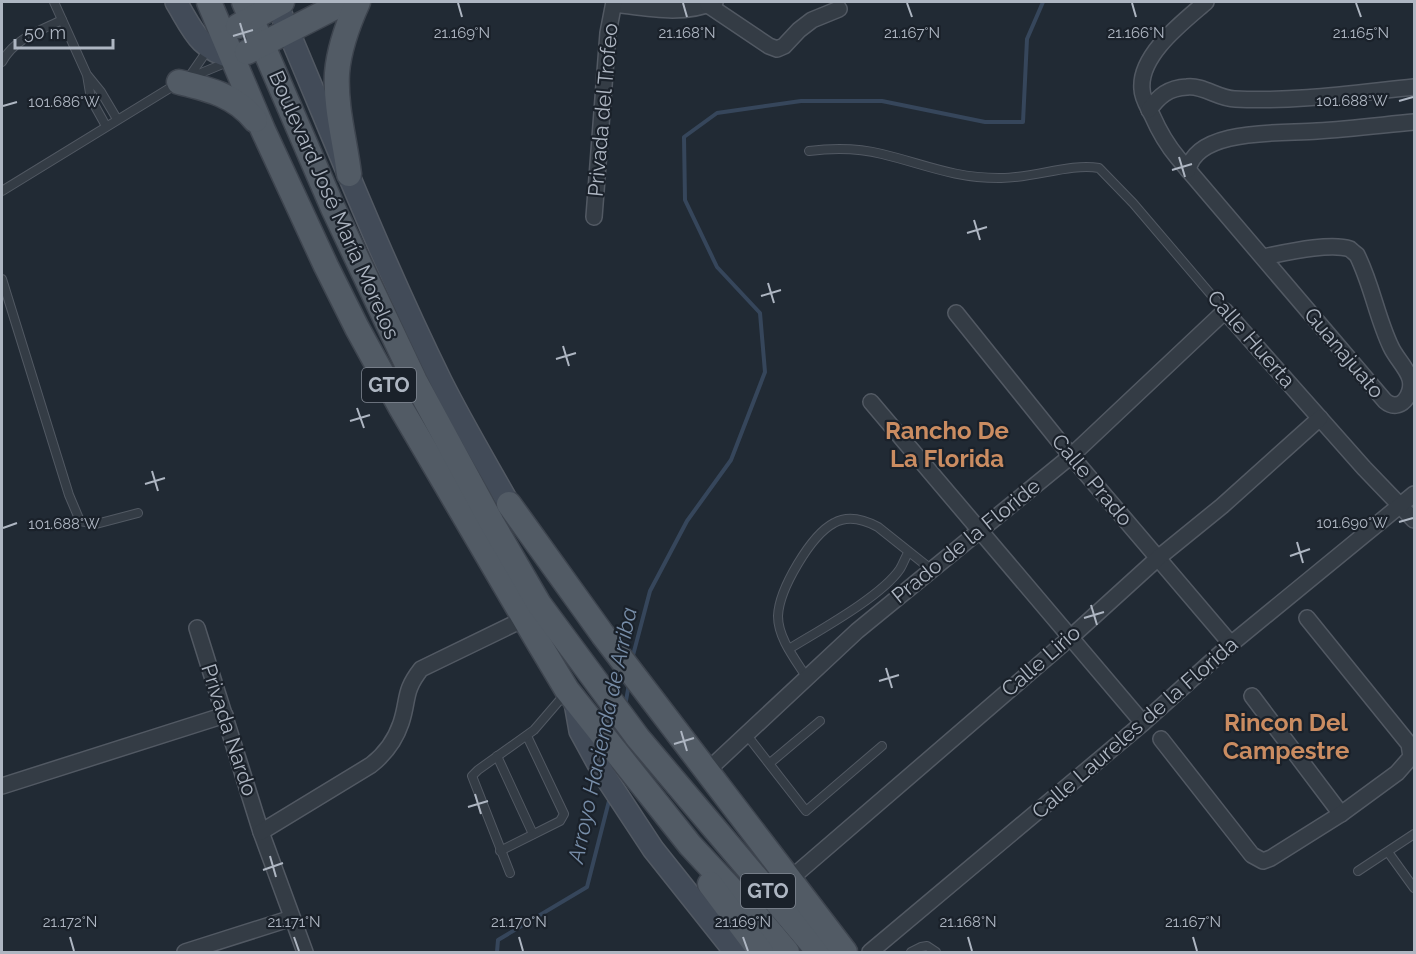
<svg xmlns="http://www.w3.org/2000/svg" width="1416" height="954" viewBox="0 0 1416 954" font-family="Raleway,sans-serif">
	<rect width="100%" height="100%" fill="#212a34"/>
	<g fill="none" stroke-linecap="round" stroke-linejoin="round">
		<g stroke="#36465b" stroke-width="4">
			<polyline points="632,659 650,591 687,521 731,460 765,372 760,313 717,267 685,200 684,137 717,113 801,101 882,101 985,122 1023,122 1027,39 1043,2"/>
			<polyline points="625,706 629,684"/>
			<polyline points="497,952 498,940 587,887 610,797"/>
		</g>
		<defs>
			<g id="lane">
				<polyline points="54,2 87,75 91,99 106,126"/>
				<path d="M2,62c12,-23 37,-31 60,-42"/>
				<polyline points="88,76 101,92 117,119"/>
				<polyline points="189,77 209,48"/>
				<polyline points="189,78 230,61"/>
				<path d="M809,151c24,-3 49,-3 73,3 42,10 71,24 117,24 33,1 70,-15 100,-10l34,35 92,108"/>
				<polyline points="2,191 178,83"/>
				<polyline points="2,279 69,495 80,521 96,524 138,513"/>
				<path d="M789,649c29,-18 92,-52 111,-80 3,-5 5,-11 8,-16"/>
				<path d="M807,678c-12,-19 -29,-40 -29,-62 1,-27 33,-81 56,-93 14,-8 31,-3 44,4l54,43"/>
				<polyline points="746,734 806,811 882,746"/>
				<polyline points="497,756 533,834"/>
				<polyline points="770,763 820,721"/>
				<polyline points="500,851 560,821 564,814 527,736"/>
				<polyline points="1388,852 1414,888"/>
				<polyline points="1358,871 1414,834"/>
				<polyline points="510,873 472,776 478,770 534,730 565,694"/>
				<polyline points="911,952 921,947 927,946 936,952"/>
			</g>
			<g id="street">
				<path d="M1206,2c-23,20 -67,53 -64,87 0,9 6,18 10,26 7,16 15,30 26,43l207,243c15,13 29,-7 25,-22 -3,-11 -14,-21 -19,-32 -14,-29 -19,-62 -34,-92 0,0 -6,-5 -7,-6 -20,-7 -66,4 -87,8"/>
				<path d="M614,4c33,4 69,12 101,-2"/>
				<polyline points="708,5 769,46 777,49 784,46 799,30 812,20 839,9"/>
				<path d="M1149,110c10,-14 19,-22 38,-23 16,-2 32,12 48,12 60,3 120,-6 179,-12"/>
				<path d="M1188,170c9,-43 96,-36 129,-39 33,-2 65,-6 97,-9"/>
				<polyline points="594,217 608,33 614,2"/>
				<polyline points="956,313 1071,456 1231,644"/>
				<polyline points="871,402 1143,723"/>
				<polyline points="197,628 261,832 305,952"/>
				<polyline points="1252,696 1341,814"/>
				<polyline points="1161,739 1252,855 1263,861 1271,858 1341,814 1397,773 1411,757 1409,744 1307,618"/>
				<polyline points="707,771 857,631 1071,456 1225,311 1364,468 1414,520"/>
				<polyline points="2,786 225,715"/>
				<path d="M261,832l110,-67c14,-11 24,-24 30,-42 8,-24 2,-31 20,-54l103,-50"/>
				<polyline points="789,880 1071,637 1158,558 1222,506 1320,418"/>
				<polyline points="185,952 292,918"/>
				<polyline points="870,952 1143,723 1231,644 1414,494"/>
			</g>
			<g id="secondary">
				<path d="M176,2c17,28 23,48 58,56"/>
				<path d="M276,2c54,126 104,255 165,379 21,42 45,82 68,123"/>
				<polyline points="574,697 580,731 603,773 653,849 735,952"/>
			</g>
			<g id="primary">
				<polyline points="209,2 263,130 326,266 357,328 401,408 537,640 567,690 690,845 760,920 787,952"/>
				<polyline points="244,2 333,208 415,381 492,523 539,604 638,738 819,952"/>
				<polyline points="238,26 282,2"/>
				<polyline points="247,52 345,2"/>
				<path d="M179,82c29,7 56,13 76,38"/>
				<path d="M349,174c-4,-33 -14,-67 -12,-101 2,-25 11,-49 21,-71"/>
				<polyline points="509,504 603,635 845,952"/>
				<polyline points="710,884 761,952"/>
			</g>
		</defs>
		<use href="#lane" stroke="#525963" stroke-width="10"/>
		<use href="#street" stroke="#525963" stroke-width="18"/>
		<use href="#secondary" stroke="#525963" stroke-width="24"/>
		<use href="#primary" stroke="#3e454f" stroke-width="27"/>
		<use href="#lane" stroke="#343c45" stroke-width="8"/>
		<use href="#street" stroke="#343c45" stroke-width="15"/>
		<use href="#secondary" stroke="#424b58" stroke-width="21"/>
		<use href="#primary" stroke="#525b65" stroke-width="24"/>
	</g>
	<path fill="none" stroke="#aeb6c2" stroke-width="2" d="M458,3l4,14M683,3l4,14M907,3l5,14M1132,3l4,14M1356,3l5,14M240,23l6,20M233,36l20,-6M1399,101l14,-4M3,106l14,-4M1179,157l6,20M1172,170l20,-6M974,220l6,20M967,233l20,-6M768,283l6,20M761,296l20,-6M563,346l6,20M556,359l20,-6M357,408l7,20M350,421l20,-6M152,471l6,20M145,484l20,-6M1399,522l14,-4M3,528l14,-5M1297,542l6,21M1290,556l20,-7M1091,605l6,20M1084,618l20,-6M886,668l6,20M879,681l20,-6M681,731l6,20M674,744l20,-6M475,794l6,20M468,807l20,-6M270,856l6,21M263,870l20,-7M70,937l4,14M294,937l5,14M519,937l4,14M743,937l5,14M968,937l4,14M1193,937l4,14"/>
	<g text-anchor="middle" stroke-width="4.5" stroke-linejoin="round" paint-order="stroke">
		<g fill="#1a212a" stroke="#828994" stroke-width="1.5">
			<rect x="362" y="368" width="54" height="34" rx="4.5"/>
			<rect x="741" y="874" width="54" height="34" rx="4.5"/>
		</g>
		<g font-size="20" font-weight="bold" fill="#aeb6c2">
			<text x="389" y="392">GTO</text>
			<text x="768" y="898">GTO</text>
		</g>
		<g font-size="21" fill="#aeb6c2" stroke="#1a212a">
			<text transform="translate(603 110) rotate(-85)" y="7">Privada del Trofeo</text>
			<text transform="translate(334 205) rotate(66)" y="7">Boulevard José María Morelos</text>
			<text transform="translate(1251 339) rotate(49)" y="7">Calle Huerta</text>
			<text transform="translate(1344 353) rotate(50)" y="7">Guanajuato</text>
			<text transform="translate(1092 480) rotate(50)" y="7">Calle Prado</text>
			<text transform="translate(966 541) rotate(-39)" y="7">Prado de la Floride</text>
			<text transform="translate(1041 661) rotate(-41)" y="7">Calle Lirio</text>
			<text transform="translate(1135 728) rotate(-41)" y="7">Calle Laureles de la Florida</text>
			<text transform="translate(229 730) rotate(72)" y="7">Privada Nardo</text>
		</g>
		<g font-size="22" font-style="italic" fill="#788ea9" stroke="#1a212a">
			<text transform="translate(602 735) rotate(-78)" y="8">Arroyo Hacienda de Arriba</text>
		</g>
		<g font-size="24" font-weight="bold" fill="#ca8c61" stroke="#1a212a">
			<text x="947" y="439">Rancho De<tspan x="947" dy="28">La Florida</tspan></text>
			<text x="1286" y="731">Rincon Del<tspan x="1286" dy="28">Campestre</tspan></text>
		</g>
	</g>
	<g font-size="15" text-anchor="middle" fill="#aeb6c2" stroke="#1a212a" stroke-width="4.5" stroke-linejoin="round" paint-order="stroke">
		<text x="1361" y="38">21.165°N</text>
		<text x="462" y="38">21.169°N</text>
		<text x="687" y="38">21.168°N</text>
		<text x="912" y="38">21.167°N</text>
		<text x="1136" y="38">21.166°N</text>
		<text x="1352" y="106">101.688°W</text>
		<text x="64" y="107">101.686°W</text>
		<text x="1352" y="528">101.690°W</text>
		<text x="64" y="529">101.688°W</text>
		<text x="70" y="927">21.172°N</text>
		<text x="294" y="927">21.171°N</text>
		<text x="519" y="927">21.170°N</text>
		<text x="743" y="927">21.169°N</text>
		<text x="968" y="927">21.168°N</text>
		<text x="1193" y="927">21.167°N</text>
	</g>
	<rect width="1416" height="954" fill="none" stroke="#aeb6c2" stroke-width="6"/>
	<path d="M15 39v9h98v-9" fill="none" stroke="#aeb6c2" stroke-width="3"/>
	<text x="24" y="39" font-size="18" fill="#aeb6c2" stroke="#1a212a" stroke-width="4.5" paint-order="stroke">50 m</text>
</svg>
